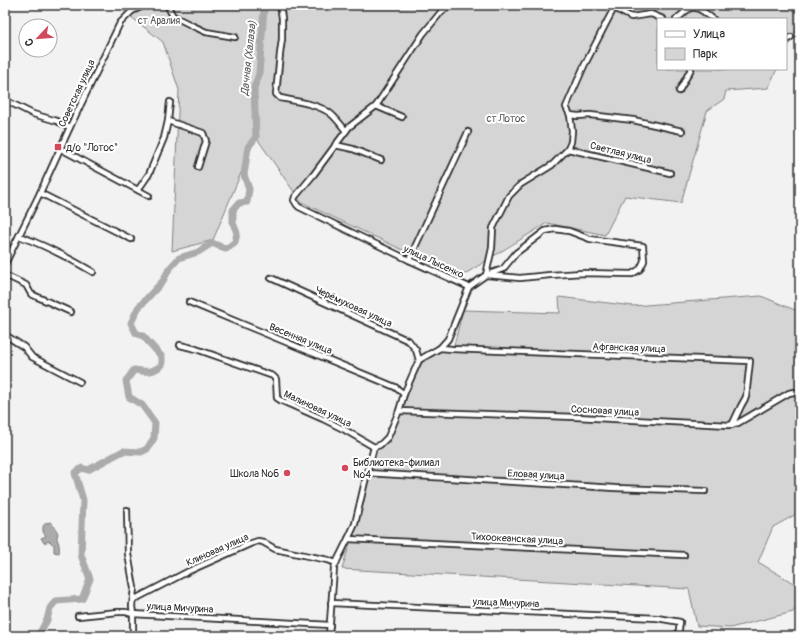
<svg xmlns="http://www.w3.org/2000/svg" width="805" height="641" viewBox="0 0 805 641" font-family="Pangolin,sans-serif">
	<rect width="100%" height="100%" fill="#f2f2f2"/>
	<filter id="ink" filterUnits="userSpaceOnUse"><feTurbulence type="fractalNoise" baseFrequency=".025" numOctaves="2"/><feDisplacementMap in="SourceGraphic" scale="8" xChannelSelector="R" yChannelSelector="G"/><feConvolveMatrix kernelMatrix="1 2 1 2 8 2 1 2 1" color-interpolation-filters="sRGB"/></filter>
	<g filter="url(#ink)">
		<g fill="#d5d5d5" stroke="#808080">
			<polygon points="116,5 800,5 800,23 786,50 786,19 658,19 658,69 777,69 768,88 726,91 724,99 707,111 681,203 625,196 605,235 547,223 460,277 301,202 256,137 213,240 172,251 179,90 163,42"/>
			<polygon points="761,296 800,312 800,512 773,527 758,562 800,587 800,602 793,612 730,628 697,626 689,589 342,569 351,539 374,450 389,443 411,386 423,361 454,345 463,310 560,313 559,297 633,306"/>
		</g>
		<path fill="#ababab" stroke="#787878" d="M51,522c3,5 7,9 7,13l-1,1v3c2,3 3,10 2,14l-5,-1v-7l-5,-4 -5,2 -3,-5 5,-2 -3,-4v-6l3,-3z"/>
		<g fill="none" stroke-linecap="round" stroke-linejoin="round">
			<path stroke="#ababab" stroke-width="7" d="M38,636l9,-16 3,-12 6,-7 26,-2 8,-20 -9,-24 2,-55 -8,-27 7,-5 6,2 35,-19 18,1 6,-3 7,-11 1,-15 -13,-18 -13,-8 -3,-16 8,-11c12,2 18,3 28,-5v-8l-19,-21 -7,-3 -5,-10 7,-15 25,-27 6,-12 10,-11 19,-6 14,-9 14,6 9,-7 2,-9 -4,-10v-13l6,-7 8,-1 2,-13 -5,-14 4,-28 8,-10 -2,-49 5,-14 5,-65 -2,-4"/>
			<defs>
				<g id="minor">
					<polyline points="167,5 173,16 193,26 206,32 235,37"/>
					<path d="M280,5l2,13v21l-2,15 -4,40 4,4c15,3 39,6 51,16 6,5 10,11 15,17"/>
					<polyline points="611,5 614,8 631,17 651,14 663,19"/>
					<path d="M676,19c4,-2 6,-5 10,-8 9,-9 19,2 27,8"/>
					<polyline points="786,40 791,37"/>
					<polyline points="679,91 691,69"/>
					<polyline points="5,100 33,114 57,121 70,127"/>
					<polyline points="376,106 402,117"/>
					<polyline points="570,115 578,116 590,115 633,120 682,131"/>
					<polyline points="168,121 203,133 206,141 198,167"/>
					<polyline points="335,145 353,149 381,160"/>
					<polyline points="61,149 149,196"/>
					<polyline points="568,149 670,173"/>
					<polyline points="138,190 149,174 164,138 168,121 170,102"/>
					<polyline points="40,193 131,239"/>
					<polygon points="555,229 569,231 590,239 643,246 644,261 640,269 632,274 583,273 550,275 520,278 486,275 503,269 516,253 545,231"/>
					<path d="M19,236c26,9 50,22 74,36"/>
					<polyline points="409,260 468,132"/>
					<polyline points="5,264 40,193 70,127 120,23 132,11 145,5"/>
					<polyline points="5,275 26,285 31,294 71,312"/>
					<polyline points="271,278 409,341 416,350 419,360"/>
					<polyline points="469,287 486,275 492,248 493,228 509,196 521,184 552,165 568,149 571,142 572,131 570,115 566,107 584,66 614,8"/>
					<polyline points="189,302 395,387 404,394"/>
					<polyline points="5,335 24,347 32,357 80,382"/>
					<polyline points="180,345 196,349 273,376 276,379 277,398 280,400 323,419 345,430 374,447"/>
					<polyline points="440,348 452,349 750,361 746,397 741,406 732,425"/>
					<polyline points="399,411 576,417 729,425 738,423 789,393 794,392 800,395"/>
					<polyline points="367,473 615,488 705,491"/>
					<polyline points="127,510 128,554 134,588 132,606 133,614 133,636"/>
					<polyline points="348,539 684,555"/>
					<polyline points="133,600 189,571 252,543 258,541 263,542 275,549 328,560 336,563"/>
					<polyline points="331,603 657,618 680,622 678,636"/>
					<polyline points="78,616 118,612 126,612 133,614 330,625"/>
					<polyline points="329,636 334,568 338,559 348,539 355,524 367,473 374,447 380,445 388,437 399,411 404,394 419,360 440,348 448,339 469,287 409,260 299,207 297,205 294,200 295,197 314,174 349,127 376,106 423,34 441,12 451,5"/>
				</g>
			</defs>
			<use href="#minor" stroke="#2b2b2b" stroke-width="8"/>
			<use href="#minor" stroke="#fff" stroke-width="4.5"/>
		</g>
	</g>
	<g fill="#d1495b" stroke="#fff" stroke-width="1.5">
		<rect x="54" y="143" width="8" height="8" rx="2"/>
		<circle cx="345" cy="468" r="4"/>
		<circle cx="287" cy="473" r="4"/>
	</g>
	<g text-anchor="middle" stroke-width="4" stroke-linejoin="round" paint-order="stroke">
		<g font-size="10" fill="#565656" stroke="#fff">
			<text x="159" y="24">ст Аралия</text>
			<text x="506" y="122">ст Лотос</text>
		</g>
		<g font-size="10" fill="#2b2b2b" stroke="#fff">
			<text transform="translate(76 93) rotate(-65)" y="4">Советская улица</text>
			<text transform="translate(621 152) rotate(14)" y="4">Светлая улица</text>
			<text transform="translate(434 261) rotate(25)" y="4">улица Лысенко</text>
			<text transform="translate(354 306) rotate(25)" y="4">Черёмуховая улица</text>
			<text transform="translate(301 338) rotate(22)" y="4">Весенняя улица</text>
			<text transform="translate(629 347) rotate(2)" y="4">Афганская улица</text>
			<text transform="translate(318 408) rotate(25)" y="4">Малиновая улица</text>
			<text transform="translate(605 410) rotate(3)" y="4">Сосновая улица</text>
			<text transform="translate(536 474) rotate(3)" y="4">Еловая улица</text>
			<text transform="translate(517 538) rotate(3)" y="4">Тихоокеанская улица</text>
			<text transform="translate(217 549) rotate(-24)" y="4">Клиновая улица</text>
			<text transform="translate(506 602) rotate(2)" y="4">улица Мичурина</text>
			<text transform="translate(180 607) rotate(3)" y="4">улица Мичурина</text>
		</g>
		<g font-size="10" fill="#2b2b2b" stroke="#fff" text-anchor="start">
			<text x="66" y="151">д/о "Лотос"</text>
			<text x="353" y="466">Библиотека-филиал<tspan x="353" dy="12">№4</tspan></text>
			<text x="279" y="477" text-anchor="end">Школа №6</text>
		</g>
		<g font-size="11" font-style="italic" fill="#585858" stroke="#fff">
			<text transform="translate(248 58) rotate(-84)" y="4">Дачная (Халаза)</text>
		</g>
	</g>
	<rect width="805" height="641" fill="none" stroke="#fff" stroke-width="20"/>
	<rect x="10" y="10" width="785" height="621" fill="none" stroke="#2b2b2b" stroke-width="1.5" filter="url(#ink)"/>
	<rect x="657" y="18" width="130" height="52" fill="#ffffff" stroke="#aaaaaa"/>
	<rect x="665" y="31" width="20" height="6" fill="#ffffff" stroke="#aaaaaa"/>
	<text x="693" y="38" font-size="12" fill="#2b2b2b">Улица</text>
	<rect x="665" y="48" width="20" height="12" fill="#d5d5d5" stroke="#aaaaaa"/>
	<text x="693" y="58" font-size="12" fill="#2b2b2b">Парк</text>
	<g transform="translate(38 38) rotate(244)"><circle r="19" fill="#ffffff" stroke="#aaaaaa"/>
	<path d="M0-3L7 15L0 10L-7 15Z" fill="#d1495b"/>
	<text y="-6" font-size="11" font-weight="bold" text-anchor="middle" fill="#2b2b2b">С</text>
	</g>
</svg>
